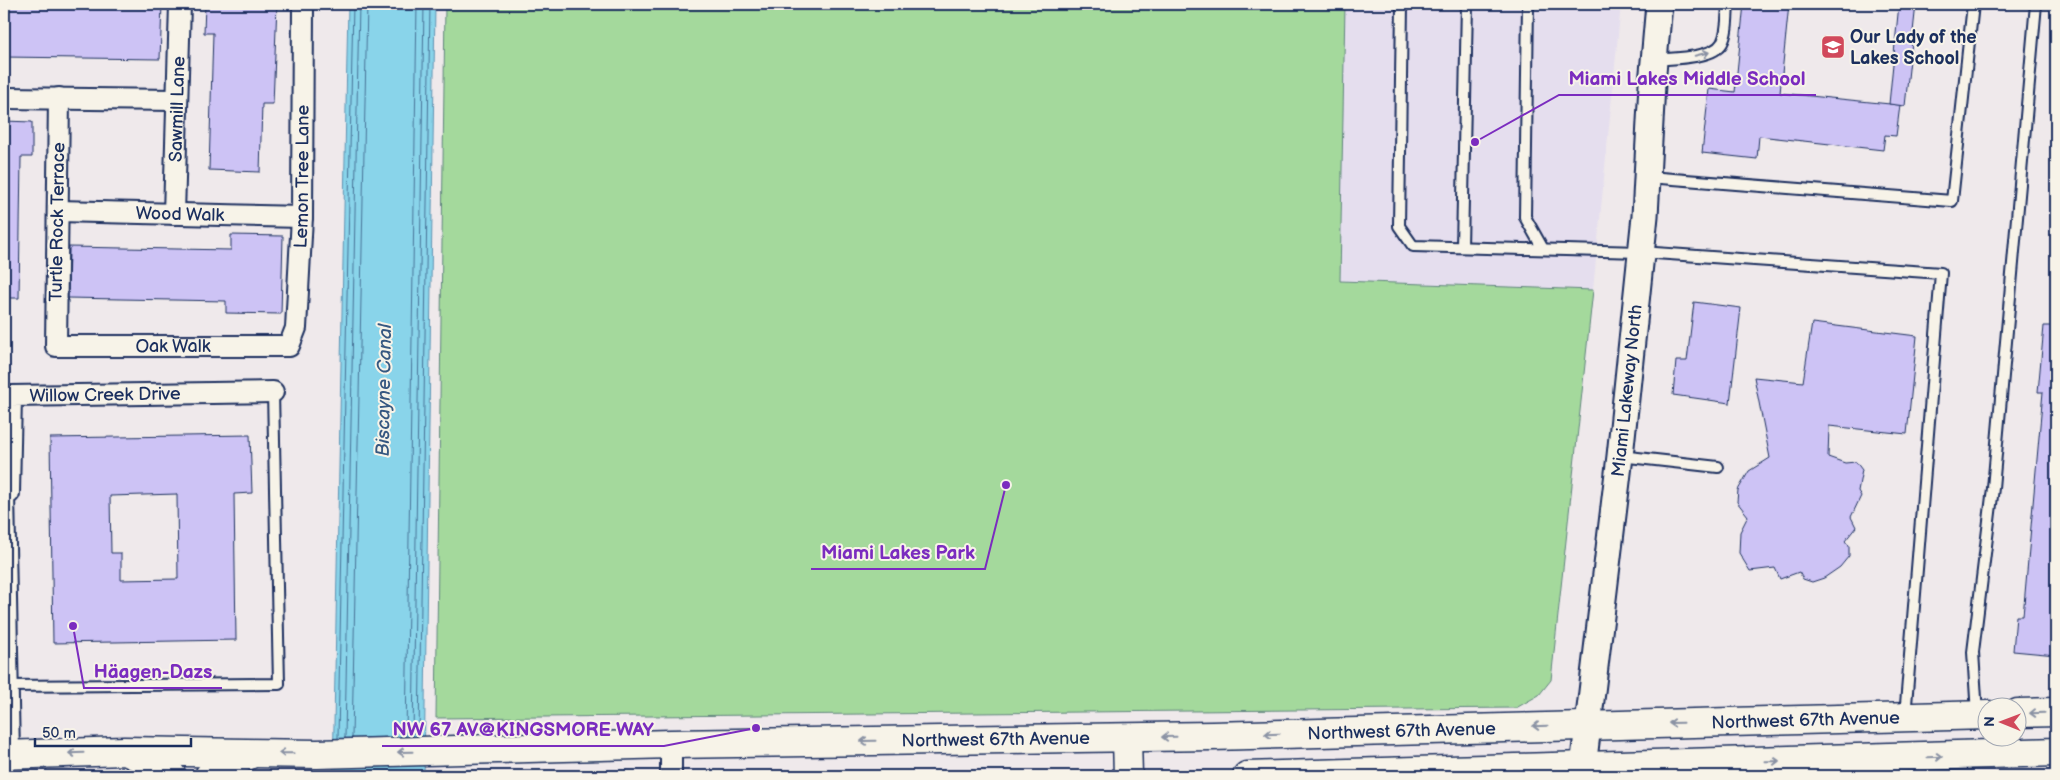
<svg xmlns="http://www.w3.org/2000/svg" width="2060" height="780" viewBox="0 0 2060 780" font-family="'Balsamiq Sans',sans-serif">
	<rect width="100%" height="100%" fill="#efe9eb"/>
	<filter id="ink" filterUnits="userSpaceOnUse"><feTurbulence type="fractalNoise" baseFrequency=".02" numOctaves="2"/><feDisplacementMap in="SourceGraphic" scale="10" xChannelSelector="R" yChannelSelector="G"/><feConvolveMatrix kernelMatrix="1 2 1 2 8 2 1 2 1" color-interpolation-filters="sRGB"/></filter>
	<g filter="url(#ink)">
		<polygon fill="#e5deee" points="1345,4 1621,4 1593,290 1340,281"/>
		<polygon fill="#a4d99c" stroke="#60847d" points="445,4 1345,4 1340,281 1593,290 1551,680 1539,695 1516,708 436,718"/>
		<polygon fill="#89d4ea" stroke="#5d92b2" points="348,4 435,4 424,776 333,776"/>
		<g fill="none" stroke-linecap="round" stroke-linejoin="round">
			<g stroke="#477196" stroke-width="1">
				<polyline points="406,736 417,4"/>
				<polyline points="413,736 424,4"/>
				<polyline points="419,736 430,4"/>
				<polyline points="338,738 353,4"/>
				<polyline points="345,738 359,4"/>
				<polyline points="352,738 367,4"/>
			</g>
		</g>
		<g fill="#cdc3f5" stroke="#1b2f5e" fill-rule="evenodd">
			<polygon points="4,4 162,4 160,59 4,57"/>
			<polygon points="205,4 277,4 273,104 262,104 260,172 209,170 213,33 204,33"/>
			<polygon points="1744,4 1789,4 1780,93 1900,105 1896,136 1885,135 1883,150 1759,136 1757,159 1702,153 1709,89 1735,92"/>
			<polygon points="1899,4 1916,4 1905,106 1889,104"/>
			<polygon points="4,121 32,122 32,157 21,157 19,298 4,298"/>
			<polygon points="231,235 283,236 281,314 226,313 226,301 68,298 69,247 231,250"/>
			<polygon points="1694,302 1741,308 1730,403 1673,395 1676,361 1687,361"/>
			<polygon points="1812,323 1917,336 1907,434 1829,426 1828,457 1845,463 1856,462 1862,470 1858,491 1861,496 1851,517 1856,527 1845,541 1849,546 1849,556 1840,567 1824,578 1812,582 1803,579 1799,572 1780,579 1775,568 1750,571 1739,553 1740,532 1748,516 1737,502 1738,490 1749,471 1770,458 1754,377 1803,382"/>
			<polygon points="2044,326 2056,326 2056,655 2013,651 2016,616 2023,616 2043,392 2038,392"/>
			<path d="M250,435l2,58 -18,1 2,146 -183,3 -3,-205zM177,494l1,85 -57,1v-27h-10l-1,-57z"/>
		</g>
		<g fill="none" stroke-linecap="round" stroke-linejoin="round">
			<defs>
				<g id="service">
					<polyline points="1402,4 1399,226 1413,246 1641,252 1941,273 1905,717"/>
					<polyline points="1528,4 1525,217 1543,249"/>
					<path d="M1655,60c16,-2 58,-1 67,-17 6,-11 5,-28 6,-39"/>
					<polyline points="1648,177 1952,201 1973,4"/>
					<polyline points="1462,247 1467,4"/>
					<polyline points="1620,456 1718,467"/>
					<polyline points="9,493 14,754"/>
					<polyline points="4,686 279,684 273,392"/>
					<polyline points="1977,714 1973,652 1993,488 2036,4"/>
				</g>
				<g id="minor">
					<polyline points="4,98 176,100"/>
					<path id="s1" d="M59,98l-3,248h233l7,-18 6,-111 1,-213"/>
					<path id="s2" d="M58,211l244,6"/>
					<path id="s3" d="M174,214l6,-210"/>
					<path id="s4" d="M4,493h5l2,-97 262,-4"/>
					<polyline points="671,776 671,744"/>
				</g>
				<g id="tertiary">
					<path id="s5" d="M1582,776l38,-320 25,-240 7,-132 7,-80"/>
				</g>
				<g id="secondary">
					<polyline points="2018,713 2056,712"/>
					<polyline points="1127,738 1128,776"/>
					<polyline points="132,754 150,762 172,776"/>
					<path id="s6" d="M4,755l120,-4 193,3 354,-10 541,-8 776,-21"/>
					<polyline points="209,776 229,764 249,755"/>
					<polyline points="1247,776 2056,752"/>
				</g>
			</defs>
			<use href="#service" stroke="#1b2f5e" stroke-width="14"/>
			<use href="#minor" stroke="#1b2f5e" stroke-width="24"/>
			<use href="#tertiary" stroke="#1b2f5e" stroke-width="29"/>
			<use href="#secondary" stroke="#1b2f5e" stroke-width="31"/>
			<use href="#service" stroke="#f7f3e8" stroke-width="10"/>
			<use href="#minor" stroke="#f7f3e8" stroke-width="20"/>
			<use href="#tertiary" stroke="#f7f3e8" stroke-width="25"/>
			<use href="#secondary" stroke="#f7f3e8" stroke-width="28"/>
		</g>
		<defs><path id="oneway-shaft" d="M-6 0H5M1.5-3L5.5 0L1.5 3" fill="none" stroke-width="1.6" stroke-linecap="round" stroke-linejoin="round" transform="scale(1.25)"/></defs>
		<g stroke="#8991a3">
			<use href="#oneway-shaft" transform="translate(1702 54) rotate(-13)"/>
			<use href="#oneway-shaft" transform="translate(2037 713) rotate(178)"/>
			<use href="#oneway-shaft" transform="translate(1676 723) rotate(179)"/>
			<use href="#oneway-shaft" transform="translate(1540 726) rotate(178)"/>
			<use href="#oneway-shaft" transform="translate(1272 734) rotate(178)"/>
			<use href="#oneway-shaft" transform="translate(1169 737) rotate(179)"/>
			<use href="#oneway-shaft" transform="translate(868 741) rotate(179)"/>
			<use href="#oneway-shaft" transform="translate(405 752) rotate(179)"/>
			<use href="#oneway-shaft" transform="translate(76 753) rotate(178)"/>
			<use href="#oneway-shaft" transform="translate(286 753) rotate(-179)"/>
			<use href="#oneway-shaft" transform="translate(1935 757) rotate(-2)"/>
			<use href="#oneway-shaft" transform="translate(1772 761) rotate(-1)"/>
		</g>
	</g>
	<defs>
		<symbol id="school-square" viewBox="-11 -11 22 22"><rect x="-9" y="-9" width="18" height="18" rx="4" fill="#d1495b" stroke="#f7f3e8"/><path d="M0-5L7-2L0 1L-7-2ZM-4 1L0 2.5L4 1V4Q0 6-4 4Z" fill="#fff"/></symbol>
	</defs>
	<g fill-rule="evenodd">
		<use href="#school-square" x="1819" y="33" width="28" height="28"/>
	</g>
	<g text-anchor="middle" stroke-width="4" stroke-linejoin="round" paint-order="stroke">
		<g font-size="18" font-weight="bold" fill="#1b2f5e" stroke="#f7f3e8" text-anchor="start">
			<text x="1850" y="43">Our Lady of the<tspan x="1850" dy="21">Lakes School</tspan></text>
		</g>
		<g font-size="18" fill="#1b2f5e" stroke="#f7f3e8">
			<text dy="6" stroke="none"><textPath href="#s3" startOffset="105">Sawmill Lane</textPath></text>
			<text dy="6" stroke="none"><textPath href="#s1" startOffset="652">Lemon Tree Lane</textPath></text>
			<text dy="6" stroke="none"><textPath href="#s2" startOffset="122">Wood Walk</textPath></text>
			<text transform="translate(57 222) rotate(-89)" y="6">Turtle Rock Terrace</text>
			<text dy="6" stroke="none"><textPath href="#s1" startOffset="365">Oak Walk</textPath></text>
			<text dy="6" stroke="none"><textPath href="#s5" startOffset="388">Miami Lakeway North</textPath></text>
			<text dy="6" stroke="none"><textPath href="#s4" startOffset="196">Willow Creek Drive</textPath></text>
			<text dy="6" stroke="none"><textPath href="#s6" startOffset="1802">Northwest 67th Avenue</textPath></text>
			<text dy="6" stroke="none"><textPath href="#s6" startOffset="1398">Northwest 67th Avenue</textPath></text>
			<text dy="6" stroke="none"><textPath href="#s6" startOffset="992">Northwest 67th Avenue</textPath></text>
		</g>
		<g font-size="19" font-style="italic" fill="#365881" stroke="#f7f3e8">
			<text transform="translate(383 390) rotate(-89)" y="7">Biscayne Canal</text>
		</g>
	</g>
	<path fill="none" stroke="#7b2cbf" stroke-width="2" d="M1475 142L1559 95H1816M1006 485L985 569H811M73 626L84 688H222M756 728L664 746H382"/>
	<g fill="#7b2cbf" stroke="#f7f3e8" stroke-width="2">
		<circle cx="1475" cy="142" r="5"/>
		<circle cx="1006" cy="485" r="5"/>
		<circle cx="73" cy="626" r="5"/>
		<circle cx="756" cy="728" r="5"/>
	</g>
	<g font-size="19" text-anchor="middle" font-weight="bold" fill="#7b2cbf" stroke="#f7f3e8" stroke-width="4" stroke-linejoin="round" paint-order="stroke">
		<text x="1687" y="85">Miami Lakes Middle School</text>
		<text x="898" y="559">Miami Lakes Park</text>
		<text x="153" y="678">Häagen-Dazs</text>
		<text x="523" y="736">NW 67 AV@KINGSMORE WAY</text>
	</g>
	<rect width="2060" height="780" fill="none" stroke="#f7f3e8" stroke-width="20"/>
	<rect x="10" y="10" width="2040" height="760" fill="none" stroke="#1b2f5e" stroke-width="2" filter="url(#ink)"/>
	<g transform="translate(2002 722) rotate(271)"><circle r="24" fill="#f7f3e8" stroke="#9fa5b1"/>
	<path d="M0-4L9 19L0 12L-9 19Z" fill="#d1495b"/>
	<text y="-8" font-size="14" font-weight="bold" text-anchor="middle" fill="#1b2f5e">N</text>
	</g>
	<path d="M35 738v8h156v-8" fill="none" stroke="#1b2f5e" stroke-width="2.5"/>
	<text x="42" y="738" font-size="15" fill="#1b2f5e" stroke="#f7f3e8" stroke-width="4" paint-order="stroke">50 m</text>
</svg>
